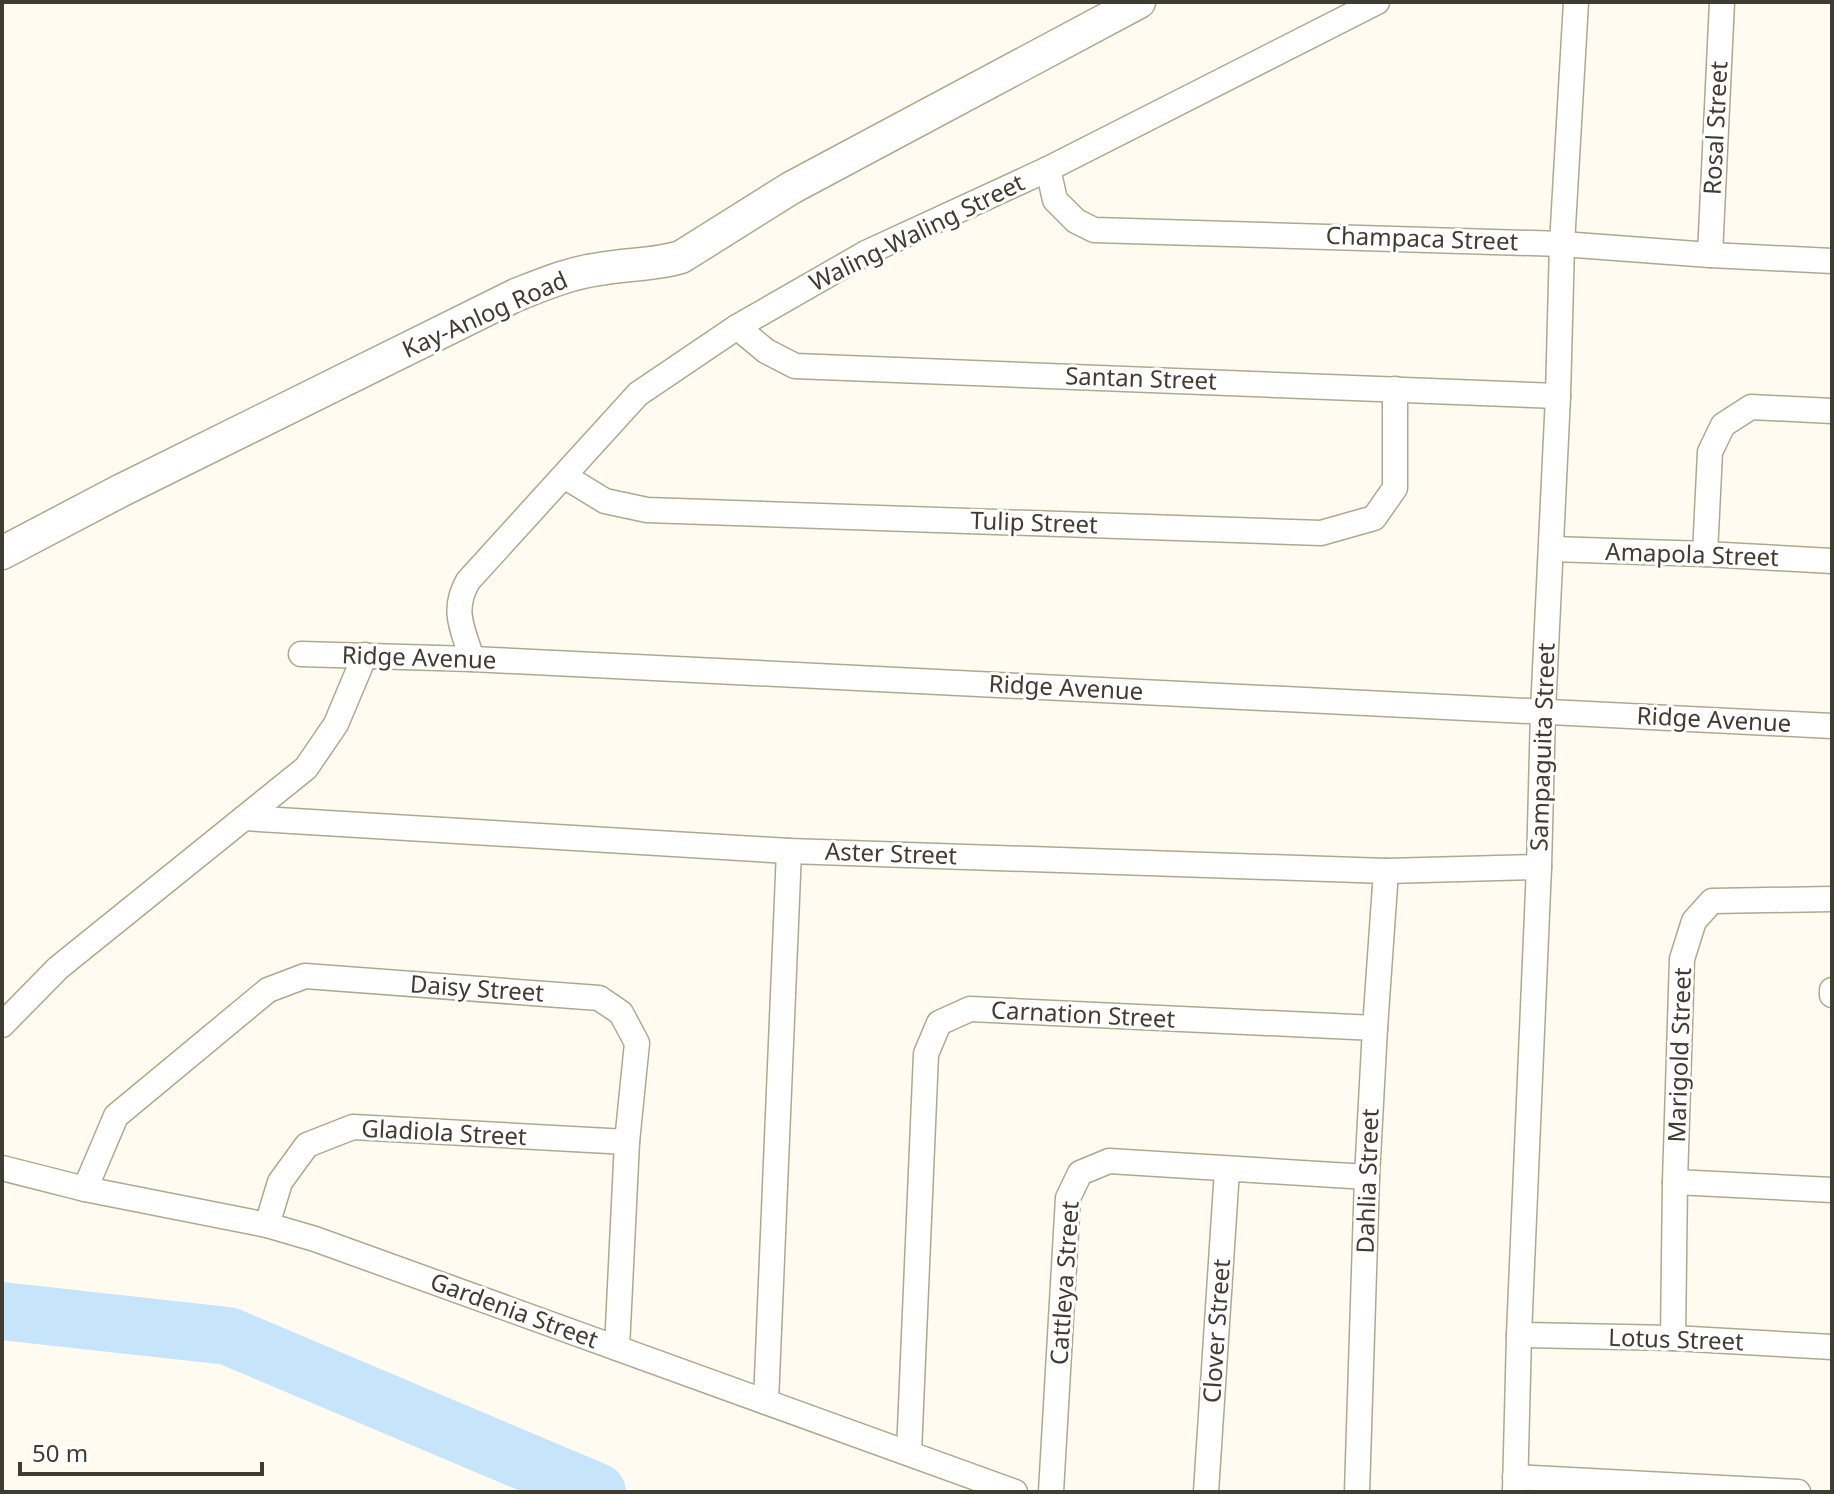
<svg xmlns="http://www.w3.org/2000/svg" width="1834" height="1494" viewBox="0 0 1834 1494" font-family="'Noto Sans',sans-serif">
	<rect width="100%" height="100%" fill="#fffbf0"/>
	<g fill="none" stroke-linecap="round" stroke-linejoin="round">
		<polyline stroke="#c6e5fa" stroke-width="58" points="2,1311 228,1336 597,1492"/>
		<defs>
			<g id="minor">
				<polyline points="1048,169 1055,200 1076,221 1094,230 1562,244 1710,255 1832,261"/>
				<polyline points="1710,255 1722,2"/>
				<polyline points="737,327 766,351 795,366 1558,396"/>
				<polyline points="564,476 605,501 647,510 1321,533 1374,518 1395,488 1395,389"/>
				<polyline points="1552,549 1705,554 1832,561"/>
				<polyline points="1705,554 1710,452 1723,425 1751,407 1832,411"/>
				<polyline points="301,654 472,659 1832,726"/>
				<path d="M472,659c-9,-30 -21,-48 -4,-78l170,-187 99,-67 129,-74 182,-84 329,-167"/>
				<polyline points="244,818 789,851 1386,871 1539,867"/>
				<polyline points="1832,990 1832,995"/>
				<polyline points="2,1025 58,968 306,768 336,724 365,655"/>
				<polyline points="2,1168 85,1189 267,1225 315,1239 1015,1492"/>
				<polyline points="1675,1182 1832,1190"/>
				<polyline points="85,1189 116,1116 268,990 305,976 599,998 621,1013 637,1043 627,1142 617,1348"/>
				<polyline points="267,1225 280,1182 307,1145 353,1127 627,1142"/>
				<polyline points="1519,1335 1673,1338 1832,1347"/>
				<polyline points="1673,1338 1675,1182 1682,959 1694,921 1712,901 1832,899"/>
				<polyline points="766,1402 789,851"/>
				<polyline points="909,1453 926,1054 939,1023 970,1009 1375,1028"/>
				<polyline points="1515,1477 1798,1492"/>
				<polyline points="1051,1492 1068,1198 1080,1173 1109,1161 1367,1177"/>
				<polyline points="1206,1492 1227,1170"/>
				<polyline points="1357,1492 1367,1177 1375,1028 1386,871"/>
				<polyline points="1515,1492 1519,1335 1539,867 1543,711 1558,396 1562,244 1576,2"/>
			</g>
			<path id="tertiary" d="M2,553l118,-62 396,-196c28,-11 54,-22 84,-26 27,-5 55,-4 81,-12l110,-69 348,-186"/>
		</defs>
		<use href="#minor" stroke="#b0a88e" stroke-width="27"/>
		<use href="#tertiary" stroke="#b0a88e" stroke-width="35"/>
		<use href="#minor" stroke="#fff" stroke-width="24"/>
		<use href="#tertiary" stroke="#fff" stroke-width="32"/>
	</g>
	<g text-anchor="middle" stroke-width="6" stroke-linejoin="round" paint-order="stroke">
		<g font-size="24" fill="#3f3c31" stroke="#fff">
			<text transform="translate(1716 128) rotate(-87)" y="8">Rosal Street</text>
			<text transform="translate(917 233) rotate(-26)" y="8">Waling-Waling Street</text>
			<text transform="translate(1422 239) rotate(2)" y="8">Champaca Street</text>
			<text transform="translate(485 315) rotate(-24)" y="8">Kay-Anlog Road</text>
			<text transform="translate(1141 379) rotate(2)" y="8">Santan Street</text>
			<text transform="translate(1034 523) rotate(2)" y="8">Tulip Street</text>
			<text transform="translate(1692 555) rotate(2)" y="8">Amapola Street</text>
			<text transform="translate(419 658) rotate(2)" y="8">Ridge Avenue</text>
			<text transform="translate(1066 688) rotate(3)" y="8">Ridge Avenue</text>
			<text transform="translate(1714 720) rotate(3)" y="8">Ridge Avenue</text>
			<text transform="translate(1543 747) rotate(-88)" y="8">Sampaguita Street</text>
			<text transform="translate(891 854) rotate(2)" y="8">Aster Street</text>
			<text transform="translate(477 989) rotate(4)" y="8">Daisy Street</text>
			<text transform="translate(1083 1015) rotate(3)" y="8">Carnation Street</text>
			<text transform="translate(1680 1055) rotate(-88)" y="8">Marigold Street</text>
			<text transform="translate(444 1133) rotate(3)" y="8">Gladiola Street</text>
			<text transform="translate(1368 1181) rotate(-88)" y="8">Dahlia Street</text>
			<text transform="translate(1065 1283) rotate(-86)" y="8">Cattleya Street</text>
			<text transform="translate(514 1311) rotate(20)" y="8">Gardenia Street</text>
			<text transform="translate(1217 1331) rotate(-86)" y="8">Clover Street</text>
			<text transform="translate(1676 1340) rotate(2)" y="8">Lotus Street</text>
		</g>
	</g>
	<rect width="1834" height="1494" fill="none" stroke="#3f3c31" stroke-width="8"/>
	<path d="M20 1462v12h242v-12" fill="none" stroke="#3f3c31" stroke-width="4"/>
	<text x="32" y="1462" font-size="24" fill="#3f3c31" stroke="#ffffff" stroke-width="6" paint-order="stroke">50 m</text>
</svg>
